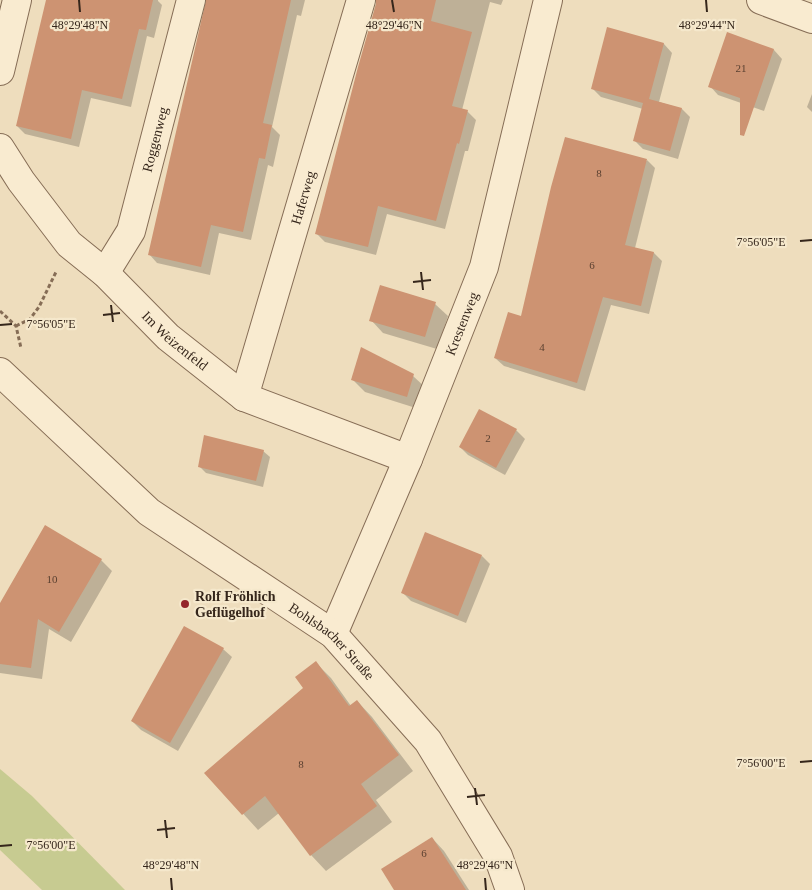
<svg xmlns="http://www.w3.org/2000/svg" width="812" height="890" viewBox="0 0 812 890" font-family="'Times New Roman',serif">
	<rect width="100%" height="100%" fill="#eeddbd"/>
	<polygon fill="#c7cb91" points="0,769 32,796 125,890 42,890 0,850"/>
	<g fill="#0003">
		<polygon points="47,0 158,0 158,1 162,5 154,38 147,36 131,107 91,98 79,147 25,134 17,126"/>
		<polygon points="207,0 305,0 301,16 297,15 272,127 280,135 273,167 268,165 251,240 219,233 210,275 157,263 149,254"/>
		<polygon points="377,0 503,0 501,5 490,2 462,110 467,111 476,120 468,151 465,151 445,229 387,214 376,255 325,242 316,233"/>
		<polygon points="608,29 664,44 672,53 659,102 682,109 690,117 678,159 643,149 634,140 643,109 601,97 592,88"/>
		<polygon points="728,34 774,50 782,59 764,111 718,95 710,86"/>
		<polygon points="812,94 812,112 807,107"/>
		<polygon points="647,160 655,168 635,248 654,253 662,261 649,314 611,305 585,391 504,366 495,358 521,317"/>
		<polygon points="435,304 448,316 437,349 383,333 371,320"/>
		<polygon points="413,376 426,388 419,409 365,392 353,380"/>
		<polygon points="479,411 516,430 525,439 505,475 468,455 460,447"/>
		<polygon points="263,451 270,457 263,487 206,473 199,466"/>
		<polygon points="482,556 490,564 466,623 411,601 402,592"/>
		<polygon points="101,560 112,571 71,642 49,629 42,679 0,673 0,605"/>
		<polygon points="223,649 232,657 178,751 141,730 132,721"/>
		<polygon points="316,663 331,678 351,706 357,701 372,717 413,771 376,800 392,822 326,871 311,855 279,813 258,830 206,773 304,688"/>
		<polygon points="432,838 444,851 469,890 396,890"/>
	</g>
	<g fill="#cd9372">
		<polygon points="46,0 153,0 146,30 139,29 122,99 82,90 71,139 16,126"/>
		<polygon points="206,0 291,0 263,123 272,125 265,159 259,158 243,232 211,225 201,267 148,255"/>
		<polygon points="376,0 436,0 431,21 472,32 452,106 468,110 459,144 457,143 436,221 378,206 368,247 315,234 358,67 376,4"/>
		<polygon points="607,27 664,43 649,99 682,108 670,151 633,141 643,103 591,89"/>
		<polygon points="727,32 774,49 744,136 740,135 740,98 708,87"/>
		<polygon points="565,137 647,159 625,245 654,252 641,306 603,297 577,383 494,358 508,312 521,316 551,187"/>
		<polygon points="380,285 436,302 425,337 369,321"/>
		<polygon points="361,347 414,374 407,397 351,380"/>
		<polygon points="479,409 517,429 496,468 459,447"/>
		<polygon points="204,435 264,450 256,481 198,467"/>
		<polygon points="45,525 102,559 59,632 38,619 31,668 0,664 0,603"/>
		<polygon points="425,532 482,555 458,616 401,593"/>
		<polygon points="184,626 224,648 170,743 131,721"/>
		<polygon points="316,661 349,706 357,700 399,755 361,784 377,806 310,856 265,796 242,815 204,773 303,688 295,677"/>
		<polygon points="432,837 466,890 394,890 381,869"/>
	</g>
	<g fill="none" stroke-linecap="round" stroke-linejoin="round">
		<defs>
			<g id="minor">
				<polyline points="761,0 812,19"/>
				<polyline points="0,71 17,0"/>
				<path id="s1" d="M0,148l21,33 48,63 36,29 63,64 76,60 164,62"/>
				<path id="s2" d="M105,273l26,-42 60,-231"/>
				<path id="s3" d="M244,397l117,-397"/>
				<path id="s4" d="M333,634l75,-175 76,-192 64,-267"/>
			</g>
			<g id="tertiary">
				<path id="s5" d="M0,372l149,140 184,122 95,107 70,115 12,34"/>
			</g>
		</defs>
		<use href="#minor" stroke="#866d56" stroke-width="30"/>
		<use href="#tertiary" stroke="#866d56" stroke-width="30"/>
		<g stroke="#866d56" stroke-width="3" stroke-dasharray="4 2.5" stroke-linecap="butt">
			<polyline points="0,311 16,326 21,348"/>
			<polyline points="16,326 30,319 39,307 56,272"/>
		</g>
		<use href="#minor" stroke="#f9ebd0" stroke-width="28"/>
		<use href="#tertiary" stroke="#f9ebd0" stroke-width="28"/>
	</g>
	<path fill="none" stroke="#35261b" stroke-width="2" d="M79,0l1,12M392,0l2,12M706,0l1,12M800,241l12,-1M421,272l2,18M413,282l18,-2M111,305l2,17M103,315l17,-2M0,325l12,-1M800,762l12,-1M475,788l2,17M467,797l18,-2M165,820l2,18M157,830l18,-2M0,846l12,-1M171,878l1,12M485,878l1,12"/>
	<circle fill="#95262c" stroke="#f5e8cc" stroke-width="2" cx="185" cy="604" r="5"/>
	<g text-anchor="middle" stroke-width="4.5" stroke-linejoin="round" paint-order="stroke">
		<g font-size="11" fill="#5b4131">
			<text x="741" y="72">21</text>
			<text x="599" y="177">8</text>
			<text x="592" y="269">6</text>
			<text x="542" y="351">4</text>
			<text x="488" y="442">2</text>
			<text x="52" y="583">10</text>
			<text x="301" y="768">8</text>
			<text x="424" y="857">6</text>
		</g>
		<g font-size="14" fill="#35261b" stroke="#f5e8cc">
			<text dy="5" stroke="none"><textPath href="#s2" startOffset="144">Roggenweg</textPath></text>
			<text dy="5" stroke="none"><textPath href="#s3" startOffset="208">Haferweg</textPath></text>
			<text dy="5" stroke="none"><textPath href="#s4" startOffset="336">Krestenweg</textPath></text>
			<text dy="5" stroke="none"><textPath href="#s1" startOffset="262">Im Weizenfeld</textPath></text>
			<text dy="5" stroke="none"><textPath href="#s5" startOffset="429">Bohlsbacher Straße</textPath></text>
		</g>
		<g font-size="14" font-weight="bold" fill="#35261b" stroke="#f5e8cc" text-anchor="start">
			<text x="195" y="601">Rolf Fröhlich<tspan x="195" dy="16">Geflügelhof</tspan></text>
		</g>
	</g>
	<g font-size="12" text-anchor="middle" fill="#35261b" stroke="#f5e8cc" stroke-width="4.5" stroke-linejoin="round" paint-order="stroke">
		<text x="80" y="29">48°29'48"N</text>
		<text x="394" y="29">48°29'46"N</text>
		<text x="707" y="29">48°29'44"N</text>
		<text x="761" y="246">7°56'05"E</text>
		<text x="51" y="328">7°56'05"E</text>
		<text x="761" y="767">7°56'00"E</text>
		<text x="51" y="849">7°56'00"E</text>
		<text x="171" y="869">48°29'48"N</text>
		<text x="485" y="869">48°29'46"N</text>
	</g>
</svg>
